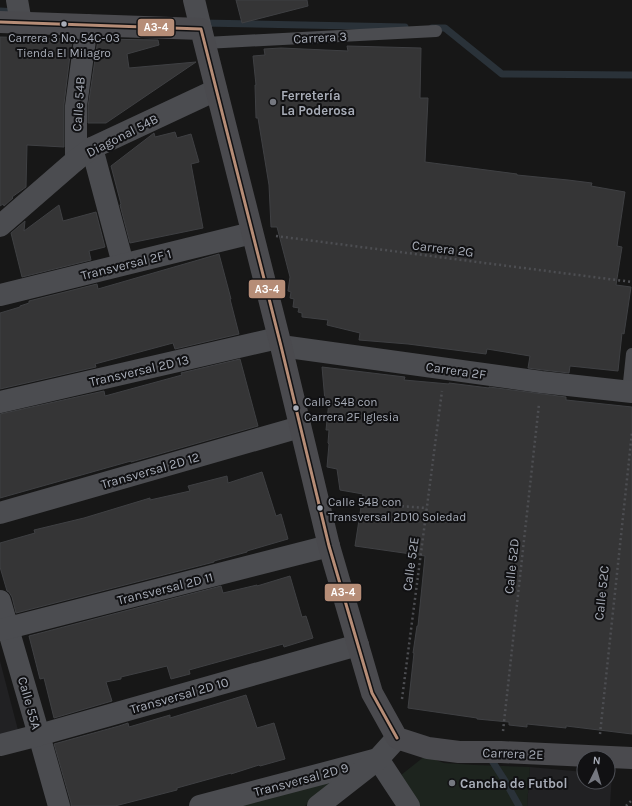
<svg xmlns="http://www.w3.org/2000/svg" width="632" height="806" viewBox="0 0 632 806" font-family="Karla,sans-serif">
	<rect width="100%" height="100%" fill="#171717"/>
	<g fill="#212123">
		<polygon points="0,661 18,730 0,735"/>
		<polygon points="530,767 584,772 584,782 608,782 608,774 612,774 610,806 527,806"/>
	</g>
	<g fill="#1d241e">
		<polygon points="425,756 444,763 475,765 530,767 527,806 414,806 396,779"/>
		<polygon points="338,778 305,806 237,806"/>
	</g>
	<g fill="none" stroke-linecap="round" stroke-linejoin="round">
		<g stroke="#2a3239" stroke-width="7">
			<polyline points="0,11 16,12"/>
			<polyline points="202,23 405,27"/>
			<polyline points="432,28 445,28 502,74 632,75"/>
			<polyline points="489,756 505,781 519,806"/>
		</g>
	</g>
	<g fill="#353536" stroke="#3f4043">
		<polygon points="236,0 307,0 308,6 242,23"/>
		<polygon points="0,37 72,39 64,104 64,147 27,145 26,187 12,197 13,198 4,206 3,204 0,206"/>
		<polygon points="98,39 158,40 159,45 127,54 129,68 196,62 106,123 88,123 88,107"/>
		<polygon points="347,46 421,48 420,98 428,98 425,162 517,174 517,175 568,180 592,183 591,186 625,192 617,246 622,247 616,285 631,287 624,334 622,333 618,371 570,366 569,373 543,370 528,368 530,356 487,349 486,354 408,344 359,340 360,333 327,325 328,320 302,317 302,313 298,312 299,308 293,307 294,299 290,298 291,292 288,291 290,277 277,227 271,227 269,185 258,118 256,118 255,85 256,85 253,56 265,55 264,49 281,48 348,51"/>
		<polygon points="175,132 177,138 191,134 199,162 191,164 203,228 130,243 120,205 121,204 111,166 154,133 155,137"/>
		<polygon points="59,205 63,221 96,212 105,247 89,251 91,260 22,277 11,233 25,221 24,231"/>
		<polygon points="219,254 231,299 230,299 239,334 175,349 173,343 95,364 96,367 0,389 0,313 20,307 20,306 29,303 29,301 97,284 98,289"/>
		<polygon points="240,359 258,426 131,462 131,461 0,498 0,414 104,391 105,396 182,375 181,373"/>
		<polygon points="322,367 405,377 404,380 449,384 449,383 489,388 489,387 566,397 566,400 632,407 632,734 566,726 566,728 527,724 527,727 509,725 509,722 477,719 477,718 408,708 414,653 413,653 417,626 418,626 425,556 355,546 363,494 340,490 337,469 327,467 329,444 328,443 329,430 326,430 329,401 325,401"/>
		<polygon points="262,472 276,516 281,514 288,539 247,551 247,552 214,561 214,562 16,613 12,597 9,592 7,591 0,567 0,543 35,533 34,530 84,518 150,498 150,500 190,491 188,486 227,476 228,483"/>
		<polygon points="290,576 302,617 306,616 313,638 284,647 283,644 189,670 190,674 171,679 167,666 121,677 121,679 106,682 112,701 54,718 44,678 40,679 29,636 221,586 223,593 257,585 257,586"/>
		<polygon points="246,695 257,728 274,723 285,759 260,766 259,765 231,774 231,773 177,788 177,790 115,806 71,806 71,803 54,744 119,726 128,723 129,727 170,715 170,718"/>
	</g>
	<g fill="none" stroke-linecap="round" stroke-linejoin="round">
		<g stroke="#4d4e52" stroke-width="2.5" stroke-dasharray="2 3" stroke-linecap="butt">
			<polyline points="276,236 632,282"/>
			<polyline points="342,502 427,508"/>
			<polyline points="402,699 442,391"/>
			<polyline points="503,731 539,404"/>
			<polyline points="600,734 632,432"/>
			<polyline points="626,806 632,800"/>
		</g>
		<g stroke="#4b4c50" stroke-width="12">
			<polyline points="205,43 436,31"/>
			<polyline points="628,392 632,354"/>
		</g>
		<g stroke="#4b4c50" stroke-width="22">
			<polyline points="17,0 21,23"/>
			<polyline points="194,0 201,29"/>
			<polyline points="92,148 123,264"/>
			<polyline points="76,160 76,106 87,25"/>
			<polyline points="0,226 76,160 92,148 216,90"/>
			<polyline points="0,295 252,233"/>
			<polyline points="281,346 541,382 632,392"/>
			<polyline points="0,402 278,338"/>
			<polyline points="0,513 300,427"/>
			<polyline points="0,601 39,735 59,806"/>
			<polyline points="0,630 329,546"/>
			<polyline points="0,745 39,735 358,645"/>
			<polyline points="200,806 378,759 409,806"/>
			<polyline points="318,806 378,759 397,738"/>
		</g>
		<polyline stroke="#4a4a4e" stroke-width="22" points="0,22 201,29 281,346 329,546 372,693 397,738 428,748 459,752 501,752 632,758"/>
		<defs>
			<polyline id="bus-1" points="0,22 201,29 281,346 329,546 372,693 397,738"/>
		</defs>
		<use href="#bus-1" stroke="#111113" stroke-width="6"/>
		<use href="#bus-1" stroke="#b68d77" stroke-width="3"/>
	</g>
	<g fill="#a8adb8" stroke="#111113" stroke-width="1.5">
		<circle cx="64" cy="24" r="3.5"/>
		<circle cx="296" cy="408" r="3.5"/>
		<circle cx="320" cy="508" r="3.5"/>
	</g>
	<g fill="#757880" stroke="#111113" stroke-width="1.5">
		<circle cx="273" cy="102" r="4"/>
		<circle cx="452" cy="783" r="4"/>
	</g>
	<g text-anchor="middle" stroke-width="4" stroke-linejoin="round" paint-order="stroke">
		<g font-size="12" fill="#a8adb8" stroke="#111113" text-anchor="start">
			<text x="64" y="42" text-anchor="middle">Carrera 3 No. 54C-03<tspan x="64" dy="15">Tienda El Milagro</tspan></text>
			<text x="304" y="406">Calle 54B con<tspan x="304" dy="15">Carrera 2F Iglesia</tspan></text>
			<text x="328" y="506">Calle 54B con<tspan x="328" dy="15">Transversal 2D10 Soledad</tspan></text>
		</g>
		<g font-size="13" fill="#a8adb8" stroke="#111113">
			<text transform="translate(320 37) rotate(-3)" y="5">Carrera 3</text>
			<text transform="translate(78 104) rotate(-86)" y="5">Calle 54B</text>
			<text transform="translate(122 135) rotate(-27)" y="5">Diagonal 54B</text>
			<text transform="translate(443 248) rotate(7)" y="5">Carrera 2G</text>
			<text transform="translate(126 264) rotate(-14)" y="5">Transversal 2F 1</text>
			<text transform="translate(139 370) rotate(-13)" y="5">Transversal 2D 13</text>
			<text transform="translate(456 370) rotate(8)" y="5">Carrera 2F</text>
			<text transform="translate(150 470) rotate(-16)" y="5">Transversal 2D 12</text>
			<text transform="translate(410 564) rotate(-82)" y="5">Calle 52E</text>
			<text transform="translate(511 566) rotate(-84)" y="5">Calle 52D</text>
			<text transform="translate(165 588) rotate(-14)" y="5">Transversal 2D 11</text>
			<text transform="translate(601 593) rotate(-84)" y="5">Calle 52C</text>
			<text transform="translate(179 695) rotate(-16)" y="5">Transversal 2D 10</text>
			<text transform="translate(30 703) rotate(74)" y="5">Calle 55A</text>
			<text transform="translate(513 753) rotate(2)" y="5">Carrera 2E</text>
			<text transform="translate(301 779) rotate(-15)" y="5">Transversal 2D 9</text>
		</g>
		<g font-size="13" font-weight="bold" fill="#a8adb8" stroke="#111113" text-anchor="start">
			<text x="281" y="100">Ferretería<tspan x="281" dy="15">La Poderosa</tspan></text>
			<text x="460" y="788">Cancha de Futbol</text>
		</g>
	</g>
	<g stroke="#111113" stroke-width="1.5">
		<rect x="137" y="18" width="38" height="19" rx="4" fill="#b68d77"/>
		<rect x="248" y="279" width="38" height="20" rx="4" fill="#b68d77"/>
		<rect x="324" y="583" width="38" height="19" rx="4" fill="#b68d77"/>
	</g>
	<g font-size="11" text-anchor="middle" font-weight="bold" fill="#fff">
		<text x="156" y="31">A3-4</text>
		<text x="267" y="293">A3-4</text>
		<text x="343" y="596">A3-4</text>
	</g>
	<g transform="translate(596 770) rotate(5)"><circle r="19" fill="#111113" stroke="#4d4f55"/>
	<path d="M0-3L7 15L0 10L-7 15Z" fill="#757880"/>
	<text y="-6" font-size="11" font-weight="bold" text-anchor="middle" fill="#a8adb8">N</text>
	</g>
</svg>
